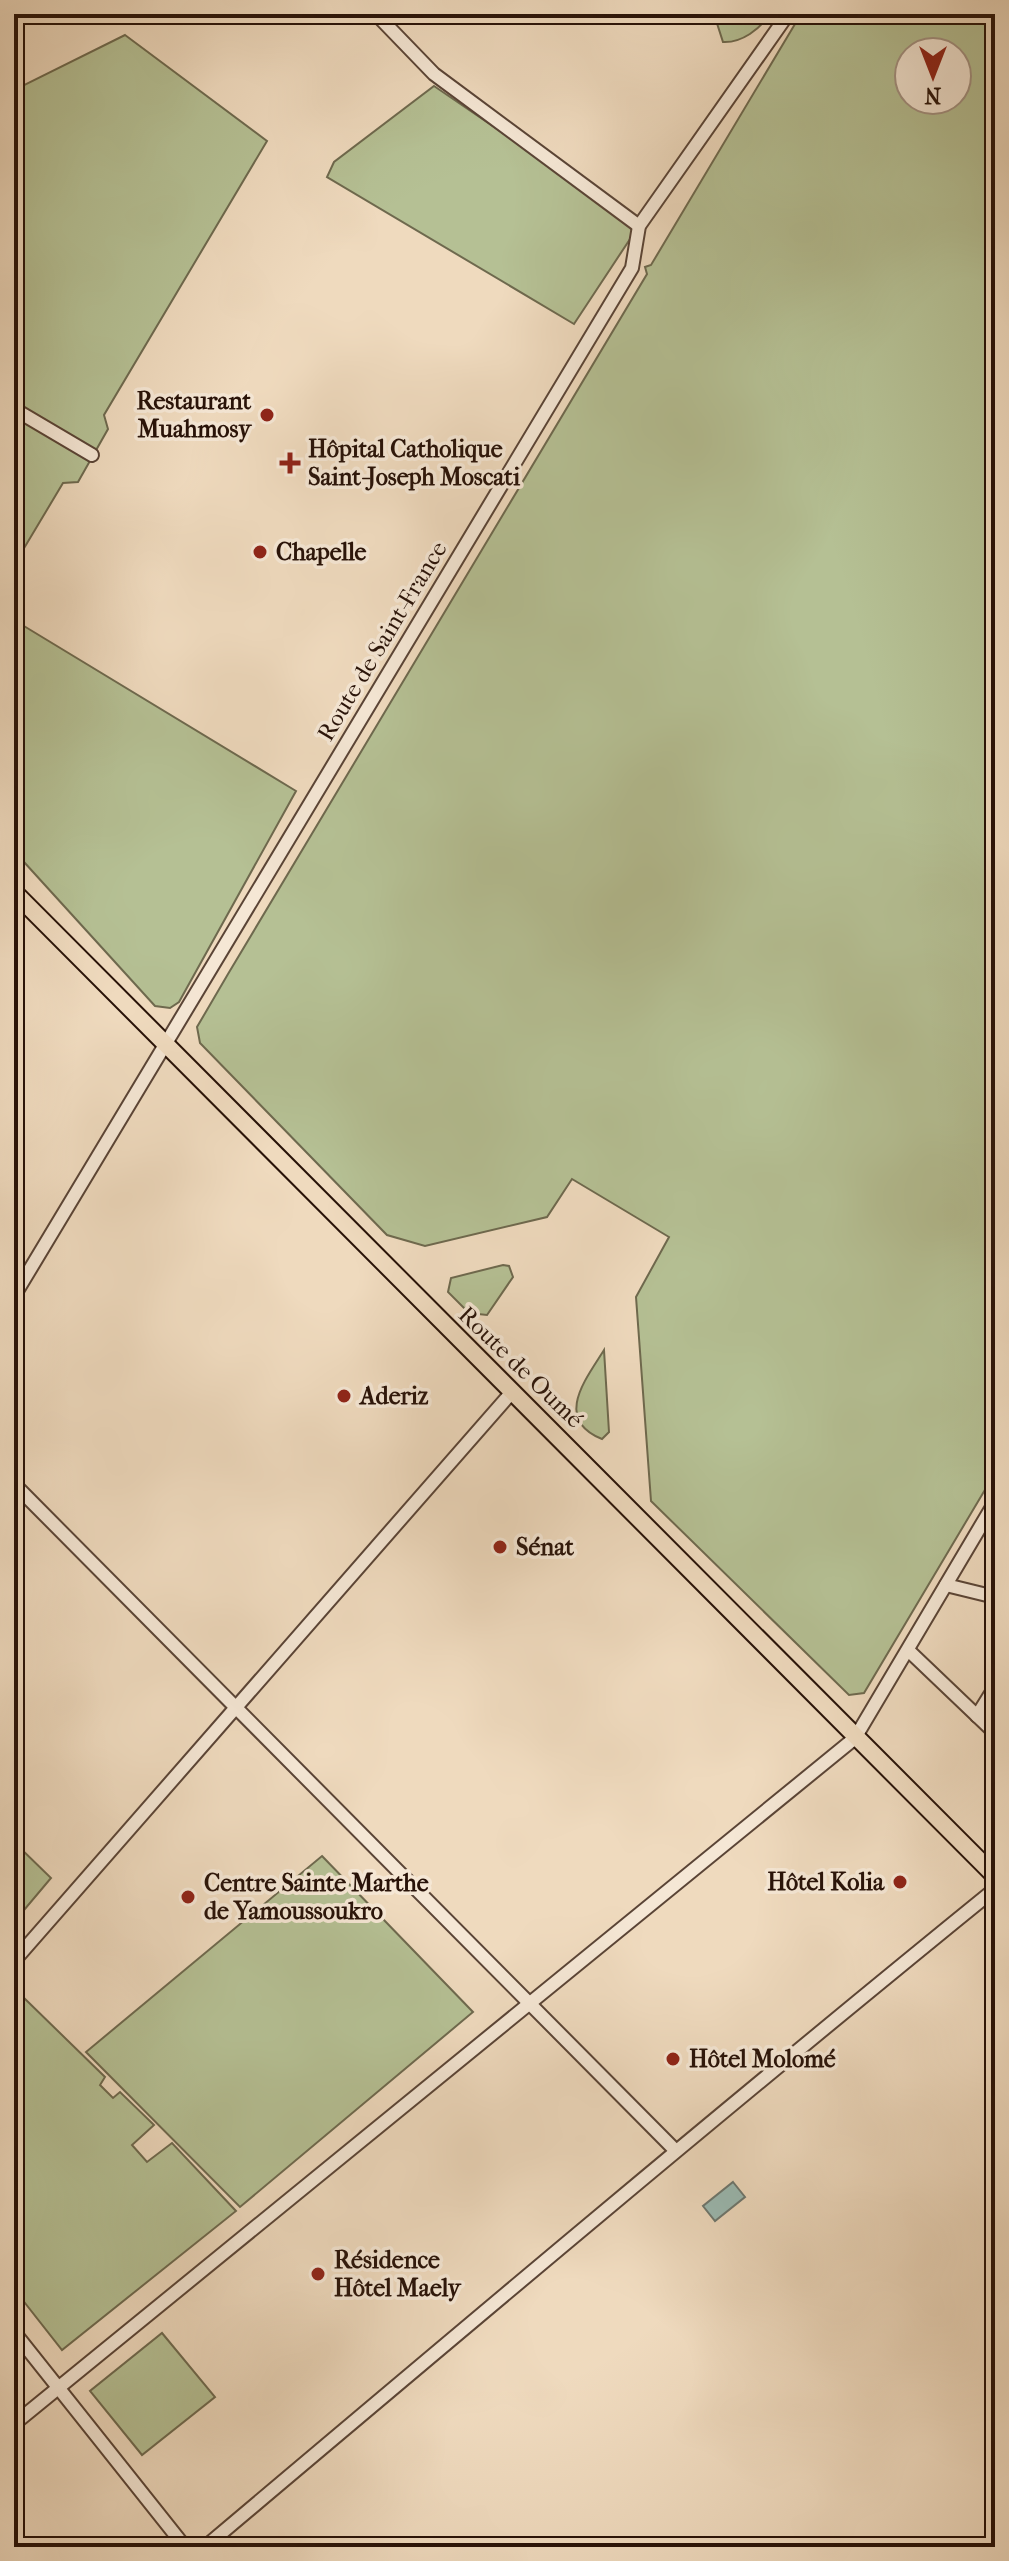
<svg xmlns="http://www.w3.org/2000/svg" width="1009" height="2561" viewBox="0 0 1009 2561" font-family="'IM FELL French Canon',serif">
	<rect width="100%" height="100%" fill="#efdabe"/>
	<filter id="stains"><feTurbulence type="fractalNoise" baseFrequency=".0025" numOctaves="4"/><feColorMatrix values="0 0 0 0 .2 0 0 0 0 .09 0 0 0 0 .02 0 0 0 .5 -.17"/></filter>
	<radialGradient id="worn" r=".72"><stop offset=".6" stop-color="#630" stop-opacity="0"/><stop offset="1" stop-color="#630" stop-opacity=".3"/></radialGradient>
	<g fill="#b5c094" stroke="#6e694e" stroke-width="2" fill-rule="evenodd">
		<path d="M714,14h56c-10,15 -28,29 -47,28z"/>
		<path d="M801,14h194v1459l-131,220 -15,2 -198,-194 -15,-204 33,-60 -97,-58 -25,38 -122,29 -38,-11 -187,-192 -3,-16 31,-53 419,-700 -2,-7 6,-2zM909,52h48v48h-48z"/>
		<polygon points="125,35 267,141 104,415 108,429 78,482 63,483 14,565 14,90"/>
		<polygon points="434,86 631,220 634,233 574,324 327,177 334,162"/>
		<polygon points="14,620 296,791 179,1002 170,1008 155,1006 14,851"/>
		<polygon points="503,1265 509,1266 513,1277 487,1315 469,1313 448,1292 451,1278"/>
		<path d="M604,1350l5,82 -7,7c-49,-20 -16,-60 2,-89z"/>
		<polygon points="14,1842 51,1878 14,1922"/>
		<polygon points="322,1856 473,2012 240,2207 86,2052"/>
		<polygon points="21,1995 105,2077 100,2085 113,2098 120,2092 154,2125 132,2145 147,2162 172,2143 236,2211 62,2350 14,2289 14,2004"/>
		<polygon points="162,2333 215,2397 142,2455 90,2391"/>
	</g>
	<polygon fill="#9abab3" stroke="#6c776f" stroke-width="2" points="733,2182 745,2197 715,2221 703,2206"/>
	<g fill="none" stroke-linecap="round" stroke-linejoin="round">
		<defs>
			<g id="minor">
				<polyline points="376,14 434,74 639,226"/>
				<polyline points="14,24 23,14"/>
				<polyline points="14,409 92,455"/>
				<polyline points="14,1296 632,268 639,226 788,14"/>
				<polyline points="14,1484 675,2150"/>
				<polyline points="946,1585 995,1597"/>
				<polyline points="908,1650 995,1733"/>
				<polyline points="977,1716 995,1687"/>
				<polyline points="14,1961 512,1392"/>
				<polyline points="14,2332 185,2547"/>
				<polyline points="14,2424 855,1738 995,1502"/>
				<path d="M205,2547c262,-221 524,-442 790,-658"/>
			</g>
			<polyline id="major" points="14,892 995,1876"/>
		</defs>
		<use href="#minor" stroke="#5a4436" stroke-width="16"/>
		<use href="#major" stroke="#281208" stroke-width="20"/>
		<use href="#minor" stroke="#f5e7d5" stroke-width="12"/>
		<use href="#major" stroke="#efdabe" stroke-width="16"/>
	</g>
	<g fill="#8f2418" stroke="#f5e7d5" stroke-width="3">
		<circle cx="267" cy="415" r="8"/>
		<path d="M286 451h8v8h8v8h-8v8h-8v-8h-8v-8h8z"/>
		<circle cx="260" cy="552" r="8"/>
		<circle cx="344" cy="1396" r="8"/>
		<circle cx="500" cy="1547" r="8"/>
		<circle cx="900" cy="1882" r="8"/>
		<circle cx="188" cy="1897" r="8"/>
		<circle cx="673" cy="2059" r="8"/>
		<circle cx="318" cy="2274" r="8"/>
	</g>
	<g text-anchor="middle" stroke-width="7" stroke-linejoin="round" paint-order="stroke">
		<g font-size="24" font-weight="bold" fill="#281208" stroke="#f5e7d5" text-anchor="start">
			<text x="251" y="409" text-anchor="end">Restaurant<tspan x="251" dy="28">Muahmosy</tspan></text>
			<text x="308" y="457">Hôpital Catholique<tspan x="308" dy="28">Saint-Joseph Moscati</tspan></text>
			<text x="276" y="560">Chapelle</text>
			<text x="360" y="1404">Aderiz</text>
			<text x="516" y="1555">Sénat</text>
			<text x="884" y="1890" text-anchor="end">Hôtel Kolia</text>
			<text x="204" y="1891">Centre Sainte Marthe<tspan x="204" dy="28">de Yamoussoukro</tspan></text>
			<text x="689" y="2067">Hôtel Molomé</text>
			<text x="334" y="2268">Résidence<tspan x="334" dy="28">Hôtel Maely</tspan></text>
		</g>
		<g font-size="24" fill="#281208" stroke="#f5e7d5">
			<text transform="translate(382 641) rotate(-59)" y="8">Route de Saint-France</text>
			<text transform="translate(521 1367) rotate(44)" y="8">Route de Oumé</text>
		</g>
	</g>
	<rect width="1009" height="2561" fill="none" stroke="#efdabe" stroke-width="48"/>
	<rect x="16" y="16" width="977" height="2529" fill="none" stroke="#281208" stroke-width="4"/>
	<rect x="24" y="24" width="961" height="2513" fill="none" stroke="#281208" stroke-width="2"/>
	<g transform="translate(933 76) rotate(180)"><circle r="38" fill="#f5e7d5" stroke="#a39283" stroke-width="2"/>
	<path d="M0-6L14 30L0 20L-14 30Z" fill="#8f2418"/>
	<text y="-12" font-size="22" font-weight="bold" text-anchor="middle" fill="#281208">N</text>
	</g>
	<rect width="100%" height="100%" filter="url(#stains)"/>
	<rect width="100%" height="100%" fill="url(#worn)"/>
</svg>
